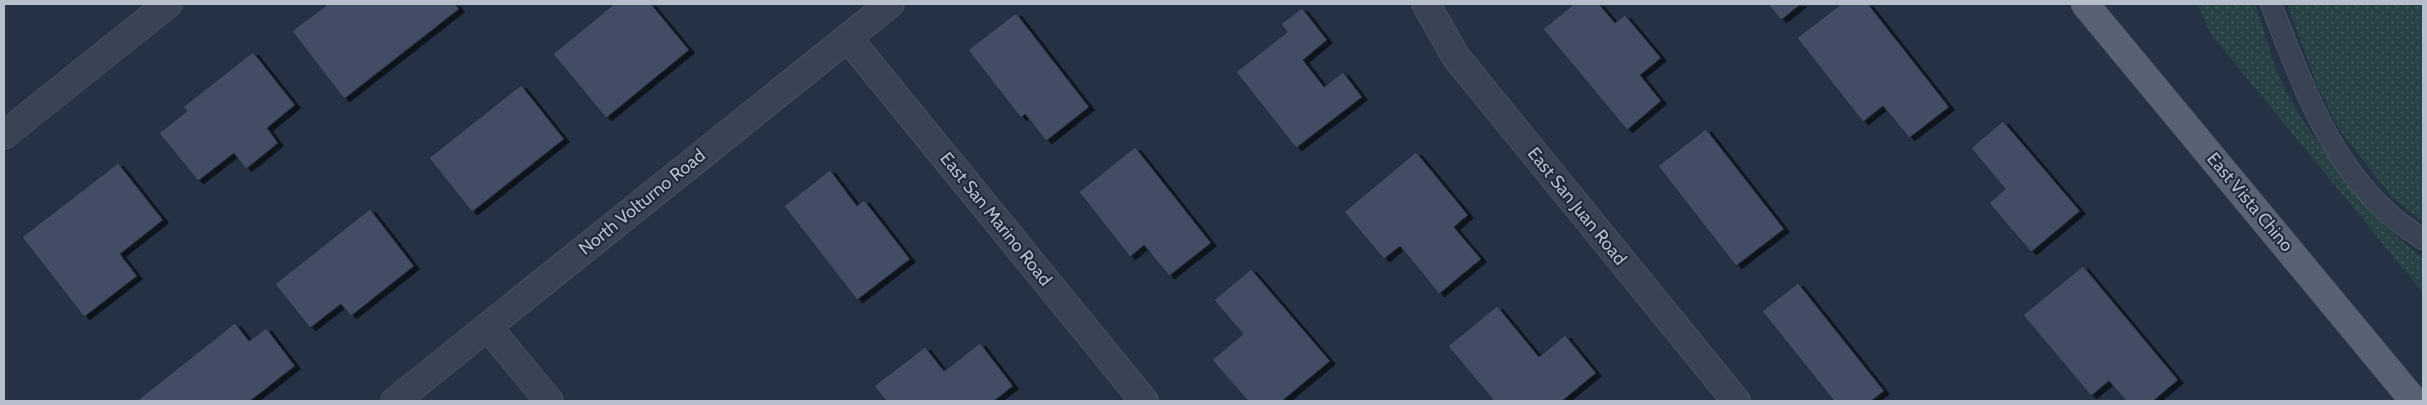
<svg xmlns="http://www.w3.org/2000/svg" width="2427" height="405" viewBox="0 0 2427 405" font-family="Cabin,sans-serif">
	<defs>
		<pattern id="grass-dots" width="8" height="8" patternUnits="userSpaceOnUse" patternTransform="scale(1.25)"><rect width="8" height="8" fill="#274145"/><path d="M2 2h.1M6 6h.1" fill="none" stroke="#445b5f" stroke-width="1.8" stroke-linecap="round"/></pattern>
		<filter id="shadow"><feDropShadow dx="5.5" dy="3" stdDeviation="0" flood-color="#0009"/></filter>
	</defs>
	<rect width="100%" height="100%" fill="#253145"/>
	<g fill="url(#grass-dots)">
		<path d="M2197,4h58c8,21 13,44 21,65 13,33 33,61 53,89 28,38 55,72 94,99v36l-213,-260z"/>
		<polygon points="2287,4 2423,4 2423,222 2392,197 2340,131 2318,88"/>
	</g>
	<g fill="#424e65" stroke="#202a3b" filter="url(#shadow)">
		<polygon points="328,4 455,4 459,9 344,99 292,31"/>
		<polygon points="614,4 651,4 689,50 606,118 553,54"/>
		<polygon points="1574,4 1599,4 1615,23 1625,15 1661,58 1640,75 1661,101 1627,130 1543,29"/>
		<polygon points="1768,4 1801,4 1781,20"/>
		<polygon points="1841,4 1868,4 1949,107 1909,138 1883,106 1863,122 1797,38"/>
		<polygon points="1302,8 1327,40 1303,60 1324,87 1343,72 1362,97 1296,148 1236,72 1287,32 1281,24"/>
		<polygon points="1016,13 1089,107 1046,141 1025,114 1021,118 968,50"/>
		<polygon points="253,52 295,105 267,128 278,143 246,169 234,153 198,181 159,133 187,111 183,107"/>
		<polygon points="521,85 564,139 472,212 429,158"/>
		<polygon points="2003,121 2080,211 2031,252 1989,203 2005,189 1971,148"/>
		<polygon points="1706,129 1784,229 1736,266 1658,166"/>
		<polygon points="1135,147 1211,243 1169,276 1144,245 1130,257 1079,192"/>
		<polygon points="1416,152 1468,215 1454,227 1481,259 1439,294 1400,246 1384,259 1344,212"/>
		<polygon points="118,163 163,220 120,254 137,276 84,317 22,237"/>
		<polygon points="830,170 857,206 864,200 910,259 857,300 784,206"/>
		<polygon points="370,209 414,266 351,316 341,304 310,328 275,284"/>
		<polygon points="2083,266 2178,380 2153,401 2126,401 2109,381 2091,396 2023,315"/>
		<polygon points="1251,269 1330,361 1282,401 1248,401 1212,360 1243,334 1214,300"/>
		<polygon points="1798,283 1884,391 1871,401 1834,401 1762,311"/>
		<polygon points="1497,306 1539,357 1565,335 1596,373 1562,401 1494,401 1448,346"/>
		<polygon points="235,323 249,341 266,328 295,366 250,401 140,401 139,399"/>
		<polygon points="980,343 1013,386 994,401 886,401 874,386 925,347 944,371"/>
	</g>
	<g fill="none" stroke-linecap="round" stroke-linejoin="round">
		<defs>
			<path id="lane" d="M2271,4c30,76 58,161 124,215 9,8 19,14 28,20"/>
			<g id="street">
				<polyline points="1426,4 1456,57 1736,401"/>
				<polyline points="848,38 1144,401"/>
				<polyline points="4,135 168,4"/>
				<polyline points="488,327 549,401"/>
				<polyline points="395,401 890,4"/>
			</g>
			<polyline id="primary" points="2085,4 2414,401"/>
		</defs>
		<use href="#lane" stroke="#586171" stroke-width="22"/>
		<use href="#street" stroke="#586171" stroke-width="29"/>
		<use href="#primary" stroke="#434c5d" stroke-width="29"/>
		<use href="#lane" stroke="#394354" stroke-width="21"/>
		<use href="#street" stroke="#394354" stroke-width="28"/>
		<use href="#primary" stroke="#586274" stroke-width="28"/>
	</g>
	<g text-anchor="middle" stroke-width="4" stroke-linejoin="round" paint-order="stroke">
		<g font-size="18" fill="#b7bfcd" stroke="#1e2839">
			<text transform="translate(642 202) rotate(-39)" y="6">North Volturno Road</text>
			<text transform="translate(2250 202) rotate(50)" y="6">East Vista Chino</text>
			<text transform="translate(1577 206) rotate(51)" y="6">East San Juan Road</text>
			<text transform="translate(996 219) rotate(51)" y="6">East San Marino Road</text>
		</g>
	</g>
	<rect width="2427" height="405" fill="none" stroke="#b7bfcd" stroke-width="10"/>
</svg>
